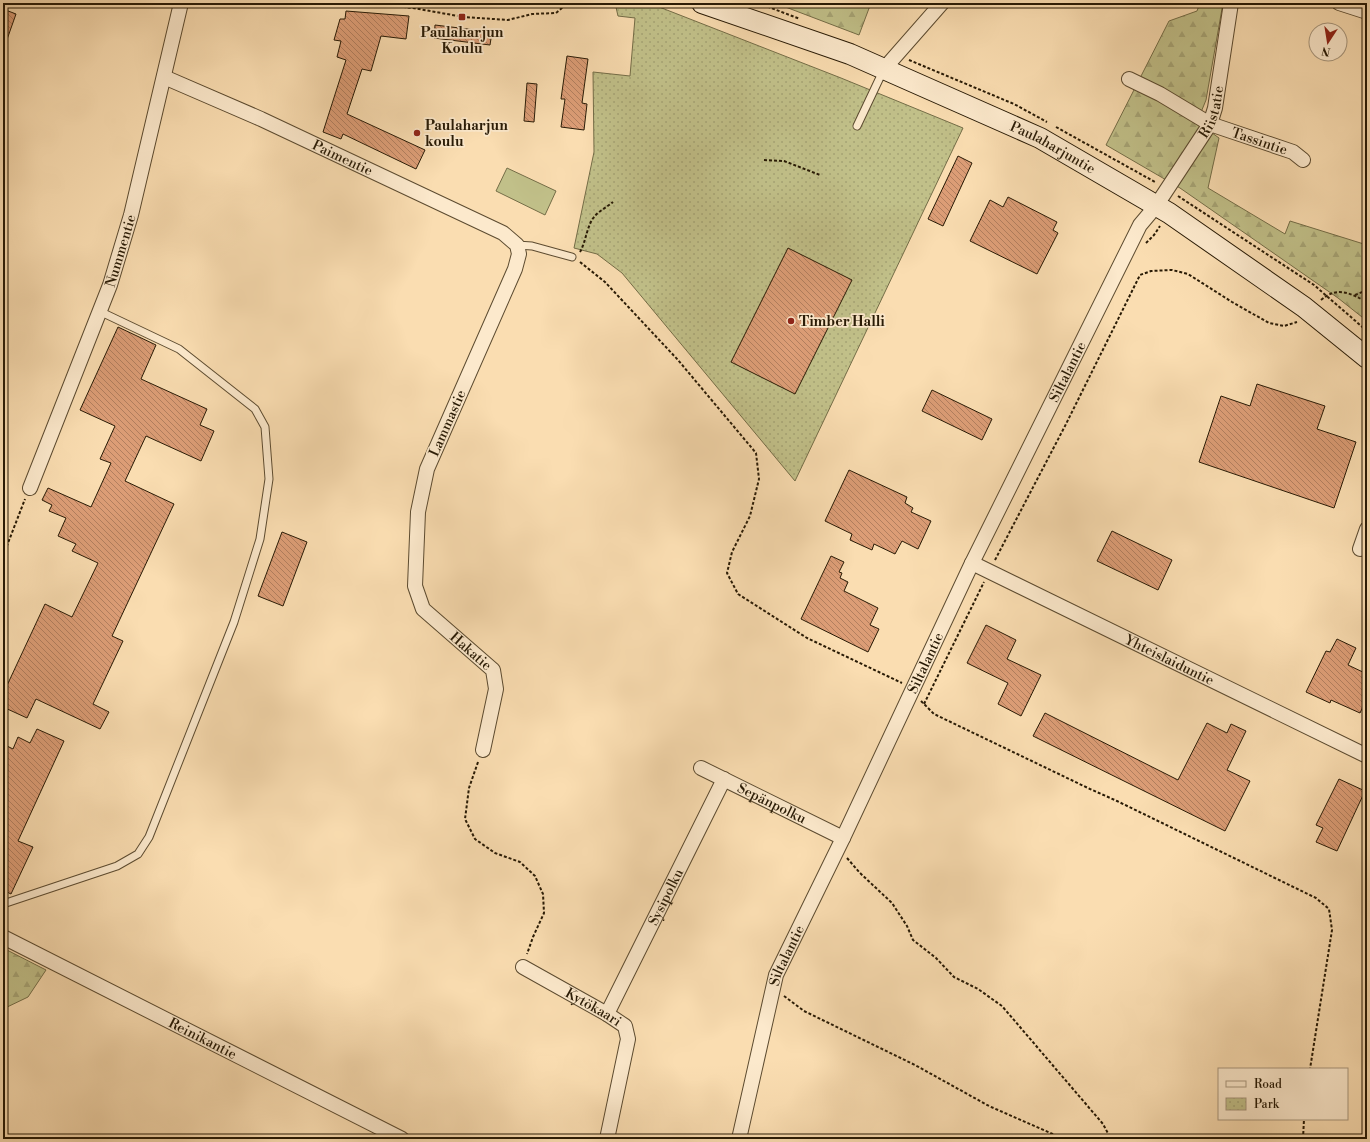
<svg xmlns="http://www.w3.org/2000/svg" width="1370" height="1142" viewBox="0 0 1370 1142" font-family="'Libre Bodoni',serif">
	<defs>
		<pattern id="forest-firs" width="22" height="20" patternUnits="userSpaceOnUse"><rect width="22" height="20" fill="#c1c089"/><path d="M5 1l3.5 6h-7zM16 11l3.5 6h-7z" fill="#a6a475"/></pattern>
		<pattern id="park-dots" width="8" height="8" patternUnits="userSpaceOnUse"><rect width="8" height="8" fill="#c1c089"/><path d="M2 2h.1M6 6h.1" fill="none" stroke="#a6a475" stroke-width="1.8" stroke-linecap="round"/></pattern>
		<pattern id="building-back-hatch" width="6" height="6" patternUnits="userSpaceOnUse"><rect width="6" height="6" fill="#dc9d76"/><path d="M-1 5l2 2M0 0l6 6M5-1l2 2" fill="none" stroke="#b27f5f"/></pattern>
	</defs>
	<rect width="100%" height="100%" fill="#faddb1"/>
	<filter id="stains"><feTurbulence type="fractalNoise" baseFrequency=".005" numOctaves="4"/><feColorMatrix values="0 0 0 0 .2 0 0 0 0 .09 0 0 0 0 .02 0 0 0 .5 -.17"/></filter>
	<radialGradient id="worn" r=".72"><stop offset=".6" stop-color="#630" stop-opacity="0"/><stop offset="1" stop-color="#630" stop-opacity=".3"/></radialGradient>
	<polygon fill="#c1c089" stroke="#746d47" points="507,168 556,191 545,215 496,191"/>
	<g fill="url(#forest-firs)" stroke="#746d47">
		<polygon points="775,3 871,3 859,35"/>
		<polygon points="1200,3 1223,3 1206,100 1197,122 1219,138 1208,188 1285,234 1290,221 1367,245 1367,321 1338,298 1180,188 1106,145 1169,21 1197,11"/>
		<polygon points="3,948 46,970 28,997 3,1009"/>
	</g>
	<polygon fill="url(#park-dots)" stroke="#746d47" points="615,3 649,3 841,78 963,128 795,481 622,273 597,254 574,248 594,152 593,72 630,76 635,18 618,16"/>
	<g fill="url(#building-back-hatch)" stroke="#281a05">
		<polygon points="3,9 16,14 4,48 3,47"/>
		<polygon points="346,11 409,16 406,39 381,36 371,71 362,69 347,114 425,150 416,169 343,134 341,139 323,132 346,60 337,57 341,41 334,40 340,19 345,19"/>
		<polygon points="435,25 492,32 490,45 434,38"/>
		<polygon points="567,56 588,59 582,103 587,104 584,130 561,127 565,99 561,99"/>
		<polygon points="527,83 537,84 534,122 524,121"/>
		<polygon points="958,156 972,163 943,226 928,219"/>
		<polygon points="1008,197 1057,222 1053,230 1058,233 1037,274 970,241 990,200 1003,207"/>
		<polygon points="788,248 852,280 795,394 731,362"/>
		<polygon points="118,327 156,345 141,379 207,409 200,425 214,431 201,461 146,436 125,481 174,504 112,636 123,641 93,704 109,712 100,729 36,699 27,718 3,707 3,694 45,604 72,617 98,563 72,551 76,544 58,536 66,518 49,511 52,505 42,500 48,488 91,507 111,463 100,459 115,426 80,410"/>
		<polygon points="1257,384 1325,406 1317,429 1356,442 1334,508 1199,462 1221,396 1250,406"/>
		<polygon points="932,390 992,419 982,440 922,411"/>
		<polygon points="849,470 907,497 905,503 913,508 911,512 931,521 918,549 902,541 895,554 874,544 872,550 850,540 852,534 825,521"/>
		<polygon points="1112,531 1172,560 1158,590 1097,561"/>
		<polygon points="282,532 307,542 283,606 258,596"/>
		<polygon points="831,556 844,562 839,572 842,573 840,578 848,582 844,591 878,608 870,625 879,629 868,652 801,619"/>
		<polygon points="986,625 1016,640 1007,659 1041,675 1021,716 998,704 1008,683 967,663"/>
		<polygon points="1337,639 1356,648 1348,665 1367,674 1367,698 1360,713 1331,700 1330,703 1306,692 1326,651 1330,652"/>
		<polygon points="1045,713 1178,780 1207,723 1227,733 1231,724 1246,731 1227,770 1250,781 1225,831 1033,736"/>
		<polygon points="37,729 64,741 18,841 33,847 11,894 3,890 3,744 13,749 18,737 30,743"/>
		<polygon points="1339,779 1365,791 1337,851 1316,842 1323,828 1316,825"/>
	</g>
	<g fill="none" stroke-linecap="round" stroke-linejoin="round">
		<defs>
			<g id="service">
				<polyline points="857,126 883,71"/>
				<polyline points="517,245 532,246 572,257"/>
				<polyline points="3,904 117,866 138,854 149,837 234,622 260,539 269,479 265,427 255,409 179,349 99,311"/>
			</g>
			<g id="minor">
				<polyline points="1339,3 1367,12"/>
				<polyline points="884,69 942,3"/>
				<path id="s1" d="M164,77l97,42 242,114 14,12 2,9 -4,15 -88,200 -9,43 -3,74 8,23 70,61 3,19 -13,61"/>
				<path id="s2" d="M1129,79l31,15 50,30 83,28 10,8"/>
				<path id="s3" d="M30,488l80,-203 21,-70 50,-212"/>
				<polyline points="1360,549 1367,529"/>
				<path id="s4" d="M972,563l395,193"/>
				<path id="s5" d="M701,768l142,70"/>
				<path id="s6" d="M3,937l399,202"/>
				<path id="s7" d="M523,967l84,47 18,12 3,13 -21,100"/>
				<path id="s8" d="M607,1014l117,-235"/>
				<path id="s9" d="M739,1139l37,-164 67,-137 129,-275 168,-338 16,-19 54,-82 5,-16 16,-105"/>
			</g>
			<g id="secondary">
				<path id="s10" d="M702,3l148,51 190,84 129,75 135,94 63,51"/>
			</g>
		</defs>
		<use href="#service" stroke="#5c4b30" stroke-width="9"/>
		<use href="#minor" stroke="#5c4b30" stroke-width="16"/>
		<use href="#secondary" stroke="#281a05" stroke-width="22"/>
		<g stroke="#281a05" stroke-width="2" stroke-dasharray="3 2" stroke-linecap="butt">
			<polyline points="368,3 413,8 464,17 508,20 532,14 556,13 568,3"/>
			<polyline points="758,3 800,19"/>
			<polyline points="909,60 1014,104 1047,122"/>
			<polyline points="1056,127 1155,182"/>
			<polyline points="764,160 784,161 820,175"/>
			<polyline points="1178,196 1314,285 1367,331"/>
			<polyline points="1146,243 1154,235 1160,226"/>
			<path d="M580,252c6,-10 7,-28 15,-36 4,-5 12,-9 18,-14"/>
			<polyline points="580,262 605,282 678,360 756,453 759,479 750,516 732,552 727,573 738,594 807,638 902,683"/>
			<polyline points="1355,295 1367,290"/>
			<path d="M1321,300c16,-14 29,-7 46,2"/>
			<polyline points="3,556 25,499"/>
			<polyline points="995,560 1065,426 1140,275 1151,271 1172,270 1188,274 1232,302 1269,323 1284,326 1297,322"/>
			<polyline points="921,701 934,714 1090,789 1117,801 1316,898 1329,909 1332,930 1310,1069"/>
			<polyline points="924,704 984,582"/>
			<polyline points="478,762 469,788 465,819 475,839 495,853 520,862 535,876 543,894 544,913 533,937 527,954"/>
			<polyline points="847,858 860,873 892,903 907,926 913,940 936,958 954,977 978,989 1002,1006 1103,1124 1111,1139"/>
			<polyline points="784,996 804,1011 915,1065 989,1106 1064,1139"/>
			<polyline points="1303,1139 1304,1119"/>
		</g>
		<use href="#service" stroke="#fce9cc" stroke-width="7"/>
		<use href="#minor" stroke="#fce9cc" stroke-width="14"/>
		<use href="#secondary" stroke="#fce9cc" stroke-width="20"/>
	</g>
	<g fill="#8f2418" stroke="#fce9cc" stroke-width="1.5">
		<rect x="458" y="13" width="8" height="8" rx="2"/>
		<circle cx="417" cy="133" r="4"/>
		<circle cx="791" cy="321" r="4"/>
	</g>
	<g text-anchor="middle" stroke-width="3.5" stroke-linejoin="round" paint-order="stroke">
		<g font-size="14" font-weight="bold" fill="#281a05" stroke="#fce9cc" text-anchor="start">
			<text x="462" y="37" text-anchor="middle">Paulaharjun<tspan x="462" dy="16">Koulu</tspan></text>
			<text x="425" y="130">Paulaharjun<tspan x="425" dy="16">koulu</tspan></text>
			<text x="799" y="326">Timber Halli</text>
		</g>
		<g font-size="14" fill="#281a05" stroke="#fce9cc">
			<text dy="5" stroke="none"><textPath href="#s9" startOffset="1137">Riistatie</textPath></text>
			<text dy="5" stroke="none"><textPath href="#s2" startOffset="145">Tassintie</textPath></text>
			<text dy="5" stroke="none"><textPath href="#s10" startOffset="380">Paulaharjuntie</textPath></text>
			<text dy="5" stroke="none"><textPath href="#s1" startOffset="196">Paimentie</textPath></text>
			<text dy="5" stroke="none"><textPath href="#s3" startOffset="254">Nummentie</textPath></text>
			<text dy="5" stroke="none"><textPath href="#s9" startOffset="838">Siltalantie</textPath></text>
			<text transform="translate(447 423) rotate(-66)" y="5">Lammastie</text>
			<text dy="5" stroke="none"><textPath href="#s1" startOffset="841">Hakatie</textPath></text>
			<text dy="5" stroke="none"><textPath href="#s4" startOffset="220">Yhteislaiduntie</textPath></text>
			<text dy="5" stroke="none"><textPath href="#s9" startOffset="514">Siltalantie</textPath></text>
			<text dy="5" stroke="none"><textPath href="#s5" startOffset="79">Sepänpolku</textPath></text>
			<text dy="5" stroke="none"><textPath href="#s8" startOffset="131">Sysipolku</textPath></text>
			<text dy="5" stroke="none"><textPath href="#s9" startOffset="190">Siltalantie</textPath></text>
			<text dy="5" stroke="none"><textPath href="#s7" startOffset="81">Kytökaari</textPath></text>
			<text dy="5" stroke="none"><textPath href="#s6" startOffset="224">Reinikantie</textPath></text>
		</g>
	</g>
	<rect width="1370" height="1142" fill="none" stroke="#faddb1" stroke-width="16"/>
	<rect x="4" y="4" width="1362" height="1134" fill="none" stroke="#281a05" stroke-width="2"/>
	<rect x="8" y="8" width="1354" height="1126" fill="none" stroke="#281a05"/>
	<rect x="1218" y="1068" width="130" height="52" fill="#fce9cc" stroke="#a7967c"/>
	<rect x="1226" y="1081" width="20" height="6" fill="#fce9cc" stroke="#a7967c"/>
	<text x="1254" y="1088" font-size="12" fill="#281a05">Road</text>
	<rect x="1226" y="1098" width="20" height="12" fill="url(#park-dots)" stroke="#a7967c"/>
	<text x="1254" y="1108" font-size="12" fill="#281a05">Park</text>
	<g transform="translate(1328 42) rotate(192)"><circle r="19" fill="#fce9cc" stroke="#a7967c"/>
	<path d="M0-3L7 15L0 10L-7 15Z" fill="#8f2418"/>
	<text y="-6" font-size="11" font-weight="bold" text-anchor="middle" fill="#281a05">N</text>
	</g>
	<rect width="100%" height="100%" filter="url(#stains)"/>
	<rect width="100%" height="100%" fill="url(#worn)"/>
</svg>
